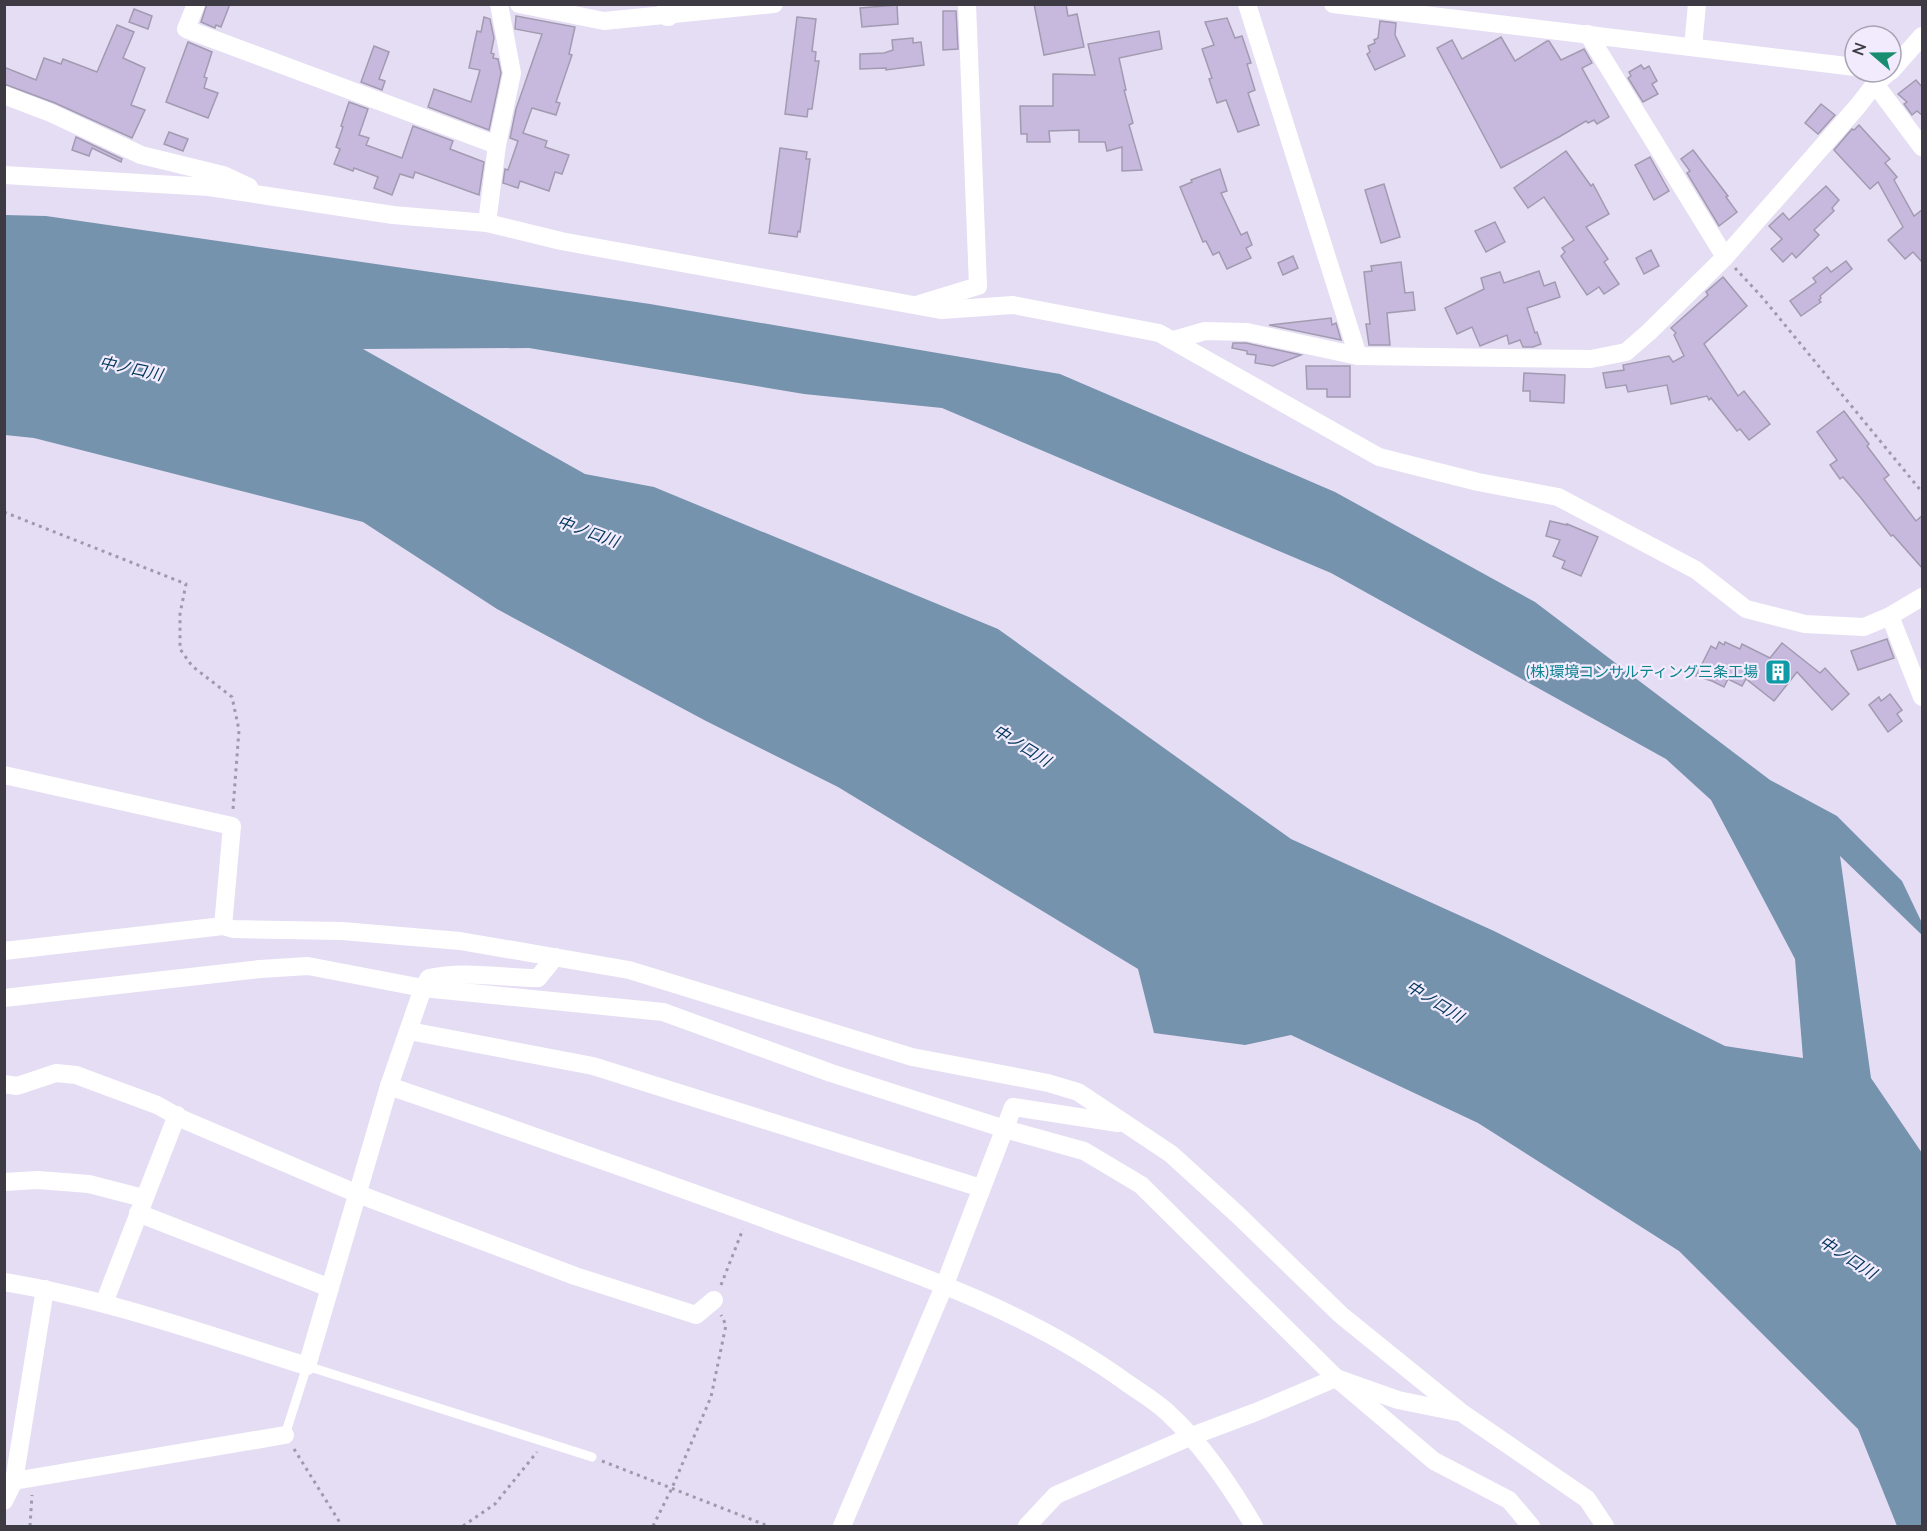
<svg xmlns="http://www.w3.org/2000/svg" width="1927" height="1531" viewBox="0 0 1927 1531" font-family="Lato,'Noto Sans JP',sans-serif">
	<rect width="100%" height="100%" fill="#e5ddf4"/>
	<path fill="#7693ad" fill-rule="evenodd" d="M5,215l41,1 604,88 410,70 275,118 200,110 235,178 67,36 65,65 20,42v12l-82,-79 31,222 51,75v373h-25l-39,-97 -179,-178 -201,-128 -187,-88 -46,10 -91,-12 -16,-64 -300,-182 -132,-66 -209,-112 -134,-87 -329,-84 -29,-3zM529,348l275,46 138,14 389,165 335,186 45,41 84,159 8,99 -78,-12 -231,-115 -203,-92 -293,-210 -344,-142 -69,-13 -222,-125z"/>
	<g fill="#c6b9dd" stroke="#a29bb0" stroke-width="1.5">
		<polygon points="207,4 230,4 221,27 216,25 215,28 201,22"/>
		<polygon points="1034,4 1066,4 1068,16 1077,14 1084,47 1044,55"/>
		<polygon points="897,5 898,24 862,27 860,8"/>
		<polygon points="134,9 152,16 148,29 129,22"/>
		<polygon points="943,11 956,11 958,49 943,50"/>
		<polygon points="516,16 575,27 569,54 572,55 556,102 560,103 556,115 532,108 523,133 547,141 545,147 569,155 562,174 555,172 549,191 520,181 518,188 503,183 505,169 508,170 518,141 510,138 516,109 542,34 515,29"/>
		<polygon points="484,17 490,19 494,38 491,53 494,54 493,58 498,59 501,73 489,130 428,107 434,89 471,102 480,70 469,68 477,31 481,32"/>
		<polygon points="797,17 816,19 812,51 816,52 815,61 819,61 812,109 808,109 807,117 785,114"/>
		<polygon points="1227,18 1235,38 1242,36 1251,63 1247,64 1255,90 1248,93 1259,125 1238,132 1226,100 1217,103 1209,79 1212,78 1202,49 1214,45 1205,22"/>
		<polygon points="1380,21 1396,23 1395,35 1405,56 1375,70 1367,54 1370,52 1368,46 1375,43 1374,40 1378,38"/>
		<polygon points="117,25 134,32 123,58 145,68 131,105 145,110 132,138 55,103 4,84 4,67 36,80 44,58 61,64 63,59 97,72"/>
		<polygon points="1159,31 1162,49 1119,58 1126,90 1124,90 1133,123 1129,125 1142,170 1122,171 1122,147 1107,151 1105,142 1079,142 1079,130 1049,131 1050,142 1027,142 1027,134 1021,134 1020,106 1053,106 1053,74 1095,75 1088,44"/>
		<polygon points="1501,37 1515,61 1547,41 1549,41 1561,60 1584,49 1592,63 1582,68 1609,117 1597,124 1594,120 1588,123 1586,121 1559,137 1501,168 1437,48 1452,40 1462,59"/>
		<polygon points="913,38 913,43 921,42 924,65 886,70 886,68 860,69 860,54 884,53 893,50 892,40"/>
		<polygon points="188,42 212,52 204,77 207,78 204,88 218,93 208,118 166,102"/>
		<polygon points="374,46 389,52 379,79 385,81 382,90 361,82"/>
		<polygon points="1641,65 1644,69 1649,66 1657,81 1652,84 1658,94 1643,102 1628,78 1631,76 1629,72"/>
		<polygon points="1916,80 1923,88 1923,116 1917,111 1912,115 1904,104 1907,102 1898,94"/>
		<polygon points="349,102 368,109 359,135 369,138 366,145 402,158 413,126 453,141 450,149 484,162 479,195 415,172 413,178 400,174 392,195 374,188 378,177 354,168 353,171 334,164 340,149 336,147 343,127 341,126"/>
		<polygon points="1821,104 1835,115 1818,134 1805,123"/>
		<polygon points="1859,125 1890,159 1885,163 1897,177 1894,180 1914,216 1923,209 1923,263 1913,252 1905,259 1888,240 1903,227 1878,182 1870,189 1834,150 1852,129 1854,130"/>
		<polygon points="169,132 188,139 183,151 164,144"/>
		<polygon points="76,137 122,159 121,162 92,148 89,156 72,150"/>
		<polygon points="780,148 807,152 806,159 810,159 800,232 798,231 797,237 769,233"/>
		<polygon points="1693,150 1728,196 1726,197 1737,212 1719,226 1687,173 1690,171 1681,159"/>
		<polygon points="1566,151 1591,186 1593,184 1609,214 1586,227 1608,259 1604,262 1619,284 1604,294 1599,287 1587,295 1561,256 1565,252 1562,248 1574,240 1544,197 1528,208 1514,188"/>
		<polygon points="1650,157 1669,191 1654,200 1635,165"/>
		<polygon points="1220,169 1227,191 1221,193 1241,235 1247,232 1252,245 1246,248 1251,258 1227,269 1219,252 1213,255 1206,241 1203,242 1180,187 1192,182 1191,180"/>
		<polygon points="1384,184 1400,237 1381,243 1365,190"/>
		<polygon points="1826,186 1839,200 1832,208 1834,211 1814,230 1819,235 1796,258 1792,253 1783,262 1771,249 1782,239 1769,226 1783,213 1789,220"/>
		<polygon points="1495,222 1505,242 1486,252 1475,231"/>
		<polygon points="1651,250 1659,266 1644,274 1636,258"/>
		<polygon points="1293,256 1298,268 1283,275 1278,263"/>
		<polygon points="1846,261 1852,269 1820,296 1821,298 1819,300 1821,302 1801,316 1790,301 1816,282 1813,278 1827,267 1831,272"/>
		<polygon points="1401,262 1405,293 1413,292 1415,310 1387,313 1390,345 1369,345 1366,324 1370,324 1364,272 1372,271 1371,266"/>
		<polygon points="1539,271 1544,286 1555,282 1560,297 1527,308 1535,333 1537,332 1541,344 1533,347 1523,347 1520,340 1509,344 1507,335 1480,346 1472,327 1457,334 1445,308 1484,289 1481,278 1500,272 1504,283"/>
		<polygon points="1723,277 1747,306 1704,344 1738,396 1744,391 1770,424 1749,440 1740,429 1737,431 1711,398 1709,400 1707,396 1671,404 1667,385 1628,392 1626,385 1606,388 1603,373 1624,370 1623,365 1669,356 1673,362 1684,356 1674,335 1676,333 1671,328 1708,295 1706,292"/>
		<polygon points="1331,318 1332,325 1336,323 1341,340 1269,325"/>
		<polygon points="1233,343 1246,343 1301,355 1273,366 1255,363 1256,355 1247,354 1247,351 1232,348"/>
		<polygon points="1306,366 1350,366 1350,397 1327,397 1327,389 1307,389"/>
		<polygon points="1524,373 1565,375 1564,403 1530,401 1530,391 1523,391"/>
		<polygon points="1844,411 1869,444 1867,446 1889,475 1884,479 1916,521 1923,515 1923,569 1893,535 1891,536 1861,498 1843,477 1840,479 1830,465 1837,460 1817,432"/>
		<polygon points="1550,521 1567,525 1567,524 1598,537 1581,576 1562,568 1565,561 1553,556 1560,540 1546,536"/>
		<polygon points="1887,639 1894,658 1858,670 1851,651"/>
		<polygon points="1719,642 1724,645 1725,642 1740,649 1742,644 1770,658 1782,643 1820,673 1825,668 1849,694 1832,710 1797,672 1774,701 1746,679 1742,686 1728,679 1724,687 1712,681 1696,676 1711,646 1716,649"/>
		<polygon points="1890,694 1902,710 1897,714 1902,721 1888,732 1869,705 1879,697 1881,701"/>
	</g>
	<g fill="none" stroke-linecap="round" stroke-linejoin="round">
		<g stroke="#9f99aa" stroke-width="3" stroke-dasharray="3 4.5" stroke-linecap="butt">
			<polyline points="1735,268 1762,297 1922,492"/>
			<polyline points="4,512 186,584 180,614 180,649 192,666 232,697 239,730 233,809"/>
			<polyline points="721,1285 743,1229"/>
			<polyline points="294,1449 342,1526"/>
			<polyline points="602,1461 768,1526"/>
			<polyline points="30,1526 32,1495"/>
			<polyline points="463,1526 495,1504 537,1452"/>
			<polyline points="653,1526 672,1488 711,1397 726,1325 721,1315"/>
		</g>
		<polyline stroke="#fff" stroke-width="9" points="285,1435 307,1366 592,1457"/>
		<g stroke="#fff" stroke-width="18">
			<polyline points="196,4 186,29 497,145"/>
			<polyline points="519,4 604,21 774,4"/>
			<polyline points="1247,4 1358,356"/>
			<polyline points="1333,4 1855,67"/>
			<polyline points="1588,34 1725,257"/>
			<polyline points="1693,47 1697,4"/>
			<polyline points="1891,71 1922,36"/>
			<polyline points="1875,84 1922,147"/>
			<polyline points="4,95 51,113 141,155 223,175 249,187"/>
			<polyline points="4,175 209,187 393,215 487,223 561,241 941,310 1013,305 1159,333 1379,457 1478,482 1558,497 1696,570 1746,609 1805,624 1864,627 1890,616 1922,597"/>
			<polyline points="487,223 497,145 512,73 499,4"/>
			<polyline points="919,304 978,286 967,4"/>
			<polyline points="1174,340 1205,331 1247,332 1358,356 1591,359 1626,352 1649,332 1725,257 1857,107 1875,84 1889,72"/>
			<polyline points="1890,616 1922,697"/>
			<polyline points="4,775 232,826 223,926"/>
			<polyline points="4,951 223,926 233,929 342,931 460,941 629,970 912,1057 1048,1083 1078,1092 1171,1154 1238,1215 1341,1315 1462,1413 1587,1499 1605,1526"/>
			<polyline points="4,998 260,969 308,966 423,988 663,1012 831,1073 1005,1129 1084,1151 1141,1185 1336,1378 1434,1461 1509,1500 1531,1526"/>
			<polyline points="409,1031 593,1066 981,1188"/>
			<polyline points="4,1084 17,1086 56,1073 76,1075 157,1105 182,1119 358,1194 575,1276 696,1315 714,1300"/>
			<path d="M389,1086c137,47 273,95 409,145 114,41 230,80 329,152 13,9 28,18 40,29 36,33 63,73 87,114"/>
			<polyline points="4,1182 38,1180 89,1184 143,1198"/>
			<polyline points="138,1213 330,1288"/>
			<path d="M4,1282c104,17 203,53 303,84l82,-280 34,-98 6,-10c35,-8 73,0 109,0l17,-21"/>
			<polyline points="104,1303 177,1115"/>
			<polyline points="14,1481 285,1435"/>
			<polyline points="4,1501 14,1481 45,1289"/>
			<polyline points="842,1526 945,1284 1013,1107 1118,1123"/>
			<polyline points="1027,1526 1056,1495 1192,1436 1256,1412 1336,1378 1398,1400 1457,1412"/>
		</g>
		<polyline stroke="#fff" stroke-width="22" points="668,4 668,15"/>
	</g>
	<defs>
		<symbol id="building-square" viewBox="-11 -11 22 22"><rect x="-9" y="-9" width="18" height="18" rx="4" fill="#0f9aa8" stroke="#f1ebfd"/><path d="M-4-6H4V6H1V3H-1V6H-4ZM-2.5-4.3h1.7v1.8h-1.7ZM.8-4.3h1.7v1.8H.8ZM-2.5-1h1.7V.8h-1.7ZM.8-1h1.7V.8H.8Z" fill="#fff"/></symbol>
	</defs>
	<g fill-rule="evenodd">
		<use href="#building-square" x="1763" y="657" width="30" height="30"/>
	</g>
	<g text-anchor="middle" stroke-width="4.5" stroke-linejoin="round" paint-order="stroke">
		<g font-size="15" fill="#0d838f" stroke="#f1ebfd" text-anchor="end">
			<text x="1758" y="677">(株)環境コンサルティング三条工場</text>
		</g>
		<g font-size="16" font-style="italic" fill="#003458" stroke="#f1ebfd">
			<text transform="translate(131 368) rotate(12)" y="6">中ノ口川</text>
			<text transform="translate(588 531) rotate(20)" y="6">中ノ口川</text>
			<text transform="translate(1022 745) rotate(32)" y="6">中ノ口川</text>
			<text transform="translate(1435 1001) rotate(32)" y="6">中ノ口川</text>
			<text transform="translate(1848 1257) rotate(33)" y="6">中ノ口川</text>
		</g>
	</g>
	<rect width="1927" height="1531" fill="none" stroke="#3d3a43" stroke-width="12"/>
	<g transform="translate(1873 54) rotate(290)"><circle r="28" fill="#f1ebfd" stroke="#a9a4b3" stroke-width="1.5"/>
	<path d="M0-4.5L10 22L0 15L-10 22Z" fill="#188d70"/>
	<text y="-9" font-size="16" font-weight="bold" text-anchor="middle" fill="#3d3a43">N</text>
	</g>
</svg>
